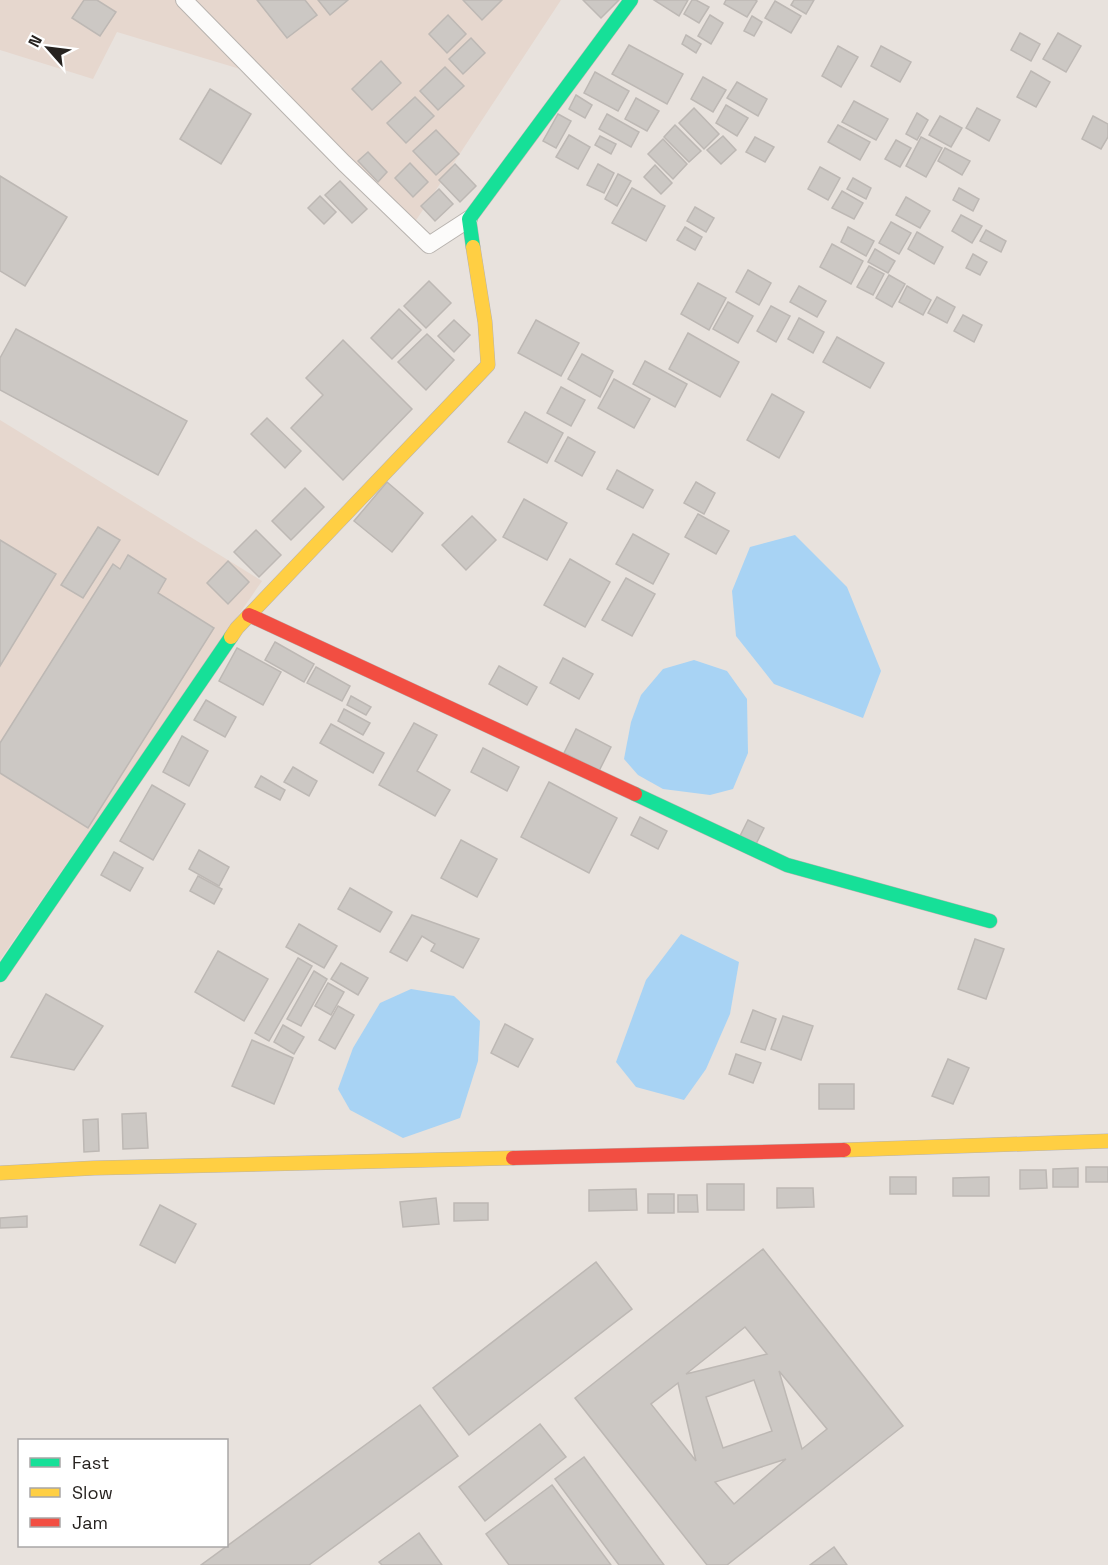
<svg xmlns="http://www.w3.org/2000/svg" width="1108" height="1565" viewBox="0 0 1108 1565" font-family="'Space Grotesk',sans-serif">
	<rect width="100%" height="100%" fill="#e8e2dd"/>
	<g fill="#e6d7ce">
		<polygon points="0,0 561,0 407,234 277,80 117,32 93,79 0,50"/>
		<polygon points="0,420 262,581 0,960"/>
	</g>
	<g fill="#a8d3f4">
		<polygon points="795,535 847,587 881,671 863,718 774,684 736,636 732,591 750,547"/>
		<polygon points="694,660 727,671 747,699 748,753 733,789 710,795 663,789 638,775 624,759 631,722 641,695 663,669"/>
		<polygon points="681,934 739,962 730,1014 706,1069 684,1100 636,1087 616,1062 646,980"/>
		<polygon points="411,989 454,996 480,1021 478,1061 460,1118 403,1138 350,1110 338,1089 353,1048 380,1003"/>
	</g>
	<g fill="#ccc8c4" stroke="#bdb8b4" stroke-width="1.5" fill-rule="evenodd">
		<polygon points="84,0 97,0 116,12 100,36 72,18"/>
		<polygon points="257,0 305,0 317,15 287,38"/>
		<polygon points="318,0 348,0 330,15"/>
		<polygon points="463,0 502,0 482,20"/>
		<polygon points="583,0 619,0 601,18"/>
		<polygon points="654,0 688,0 679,16"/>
		<polygon points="692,0 696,0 709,7 699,23 684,14"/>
		<polygon points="726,0 755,0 757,1 747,17 724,4"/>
		<polygon points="794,0 814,0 806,14 791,5"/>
		<polygon points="775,1 801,16 791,33 765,18"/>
		<polygon points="448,15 466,34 447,53 429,34"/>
		<polygon points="710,15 723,23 711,44 698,36"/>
		<polygon points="752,16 762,22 754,36 744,31"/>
		<polygon points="1020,33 1040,44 1031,61 1011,50"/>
		<polygon points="1058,33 1081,46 1066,72 1043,59"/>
		<polygon points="686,35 701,44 696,53 682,44"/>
		<polygon points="471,38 485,53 463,74 449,59"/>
		<polygon points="629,45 683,74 667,104 612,74"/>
		<polygon points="838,46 858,57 841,87 822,76"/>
		<polygon points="881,46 911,62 900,82 871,66"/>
		<polygon points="381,61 401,83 372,110 352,89"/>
		<polygon points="445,67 464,86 438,110 420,91"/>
		<polygon points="1031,71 1050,82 1036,107 1017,97"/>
		<polygon points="595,72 629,91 618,111 584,93"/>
		<polygon points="703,77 726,90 713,112 691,99"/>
		<polygon points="737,82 767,99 758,116 727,98"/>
		<polygon points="210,89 251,114 221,164 180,139"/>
		<polygon points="576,95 592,105 585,118 569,109"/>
		<polygon points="415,97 434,116 406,143 387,123"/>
		<polygon points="636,98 659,111 647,131 625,119"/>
		<polygon points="854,101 888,119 876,140 842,122"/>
		<polygon points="726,105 748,118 737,136 716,123"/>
		<polygon points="694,108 719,134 704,149 679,123"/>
		<polygon points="977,108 1000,120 989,141 966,128"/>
		<polygon points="917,113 928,120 917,140 906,134"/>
		<polygon points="558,114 571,121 556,148 543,141"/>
		<polygon points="607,114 639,132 631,147 599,129"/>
		<polygon points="940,116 962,128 951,147 929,135"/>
		<polygon points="1093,116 1108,124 1108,137 1101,149 1082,139"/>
		<polygon points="675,125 701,151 689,162 664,137"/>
		<polygon points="838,125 870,142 860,160 828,142"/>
		<polygon points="436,130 459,154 436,175 413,151"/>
		<polygon points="569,135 590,147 578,169 556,157"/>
		<polygon points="600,136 616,144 611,154 595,145"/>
		<polygon points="723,136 736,150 721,164 707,150"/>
		<polygon points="755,137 774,147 765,162 746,152"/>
		<polygon points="921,137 942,148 926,177 906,166"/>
		<polygon points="663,139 687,164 673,179 648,154"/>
		<polygon points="896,140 911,148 900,167 885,159"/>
		<polygon points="945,148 970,161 962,175 938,161"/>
		<polygon points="368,152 387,172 378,182 358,161"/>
		<polygon points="410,163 428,182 413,197 395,178"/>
		<polygon points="455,164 476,186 460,202 439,180"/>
		<polygon points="598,164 614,173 604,193 587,185"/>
		<polygon points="655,165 672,183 661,194 644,177"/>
		<polygon points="820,167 840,178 828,200 808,189"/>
		<polygon points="618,174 631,181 617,206 605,199"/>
		<polygon points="0,176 67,217 25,286 0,271"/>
		<polygon points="853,178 871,188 866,199 847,189"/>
		<polygon points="340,181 367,209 352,223 325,195"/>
		<polygon points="632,188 665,206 646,241 612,223"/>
		<polygon points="959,188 979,199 973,211 953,200"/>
		<polygon points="439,189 453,204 435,221 421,206"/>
		<polygon points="842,191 863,203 854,219 832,208"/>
		<polygon points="320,196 336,212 324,224 308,208"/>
		<polygon points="906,197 930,211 920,228 896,215"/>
		<polygon points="695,207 714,218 706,232 687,221"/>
		<polygon points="961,215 982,226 972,243 952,231"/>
		<polygon points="891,222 911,233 899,254 879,243"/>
		<polygon points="685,227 702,237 695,250 677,240"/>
		<polygon points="848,227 874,241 866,256 841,242"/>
		<polygon points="986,230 1006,241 1001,252 980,241"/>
		<polygon points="917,232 943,247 934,264 908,249"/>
		<polygon points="832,244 863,261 851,284 820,267"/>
		<polygon points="875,249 895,261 888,273 868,262"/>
		<polygon points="973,254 987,262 980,275 966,268"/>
		<polygon points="869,266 884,274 873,295 857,287"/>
		<polygon points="748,270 771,283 759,305 736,292"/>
		<polygon points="889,275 905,284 892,307 876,298"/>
		<polygon points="429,281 451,303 426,328 404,306"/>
		<polygon points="698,283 726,298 709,330 681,314"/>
		<polygon points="799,286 826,301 817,317 790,302"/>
		<polygon points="907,286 931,300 923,315 899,302"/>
		<polygon points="937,297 955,307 947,323 928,313"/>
		<polygon points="728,302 753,316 738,343 713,329"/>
		<polygon points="771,306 790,316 776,342 757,331"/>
		<polygon points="399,309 421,330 392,359 371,338"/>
		<polygon points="963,315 982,325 974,342 954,331"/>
		<polygon points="799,318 824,332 813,353 788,339"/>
		<polygon points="454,320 470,335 454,352 438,336"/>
		<polygon points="536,320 579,343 561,376 518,353"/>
		<polygon points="16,329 187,421 158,475 0,390 0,358"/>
		<polygon points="688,333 739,362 720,397 669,369"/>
		<polygon points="427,334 454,360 426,390 398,362"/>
		<polygon points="837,337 884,363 870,388 823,362"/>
		<polygon points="343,340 412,409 343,480 291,428 323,395 306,378"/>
		<polygon points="582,354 613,371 600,397 568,379"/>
		<polygon points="645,361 687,384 675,407 633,384"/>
		<polygon points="614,379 650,399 634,428 598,408"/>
		<polygon points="561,387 585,400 571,426 547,413"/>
		<polygon points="772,394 804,412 779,458 747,440"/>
		<polygon points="525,412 563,433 547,463 508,442"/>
		<polygon points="267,418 301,451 285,468 251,434"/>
		<polygon points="568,437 595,452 582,476 555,461"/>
		<polygon points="617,470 653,490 643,508 607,489"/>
		<polygon points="387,482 423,513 392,552 354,521"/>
		<polygon points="696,482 715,493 704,514 684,503"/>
		<polygon points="305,488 324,507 291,540 272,521"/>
		<polygon points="524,499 567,523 547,560 503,537"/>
		<polygon points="698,514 729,531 716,554 685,537"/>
		<polygon points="472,516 496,540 466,570 442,545"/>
		<polygon points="98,527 120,540 83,598 61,585"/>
		<polygon points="256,530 281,555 259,577 234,552"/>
		<polygon points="633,534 669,554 653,584 616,564"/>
		<polygon points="0,540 56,574 0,666"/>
		<polygon points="128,555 166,579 158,593 214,628 88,828 0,773 0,743 113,564 120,569"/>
		<polygon points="570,559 610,582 585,627 544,605"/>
		<polygon points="228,561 249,582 228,604 207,583"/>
		<polygon points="626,578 655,594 632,636 602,620"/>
		<polygon points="275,642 314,664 304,682 265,660"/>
		<polygon points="237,648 281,672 263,705 219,681"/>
		<polygon points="563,658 593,674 579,699 550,683"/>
		<polygon points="499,666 537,687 527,705 489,684"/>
		<polygon points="316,667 350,686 342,701 307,683"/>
		<polygon points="351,696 371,707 366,715 347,705"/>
		<polygon points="206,700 236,717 225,737 194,720"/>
		<polygon points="344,709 370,723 363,735 338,721"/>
		<polygon points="414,723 437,735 417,771 450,790 435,816 379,785"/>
		<polygon points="331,724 384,753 373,773 320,743"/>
		<polygon points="576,729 611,747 599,771 564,753"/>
		<polygon points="182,736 208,751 189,786 163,772"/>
		<polygon points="483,748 519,767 507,791 471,772"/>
		<polygon points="293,767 317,781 309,796 284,782"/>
		<polygon points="261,776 285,790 280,800 255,787"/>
		<polygon points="549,782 617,818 589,873 521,837"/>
		<polygon points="152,785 185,804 153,860 120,841"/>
		<polygon points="640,817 667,831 658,849 631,835"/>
		<polygon points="748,820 764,828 756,844 740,836"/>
		<polygon points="461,840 497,859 477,897 441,878"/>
		<polygon points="199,850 229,867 219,886 189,869"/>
		<polygon points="114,852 143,868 130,891 101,875"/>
		<polygon points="198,876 222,889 214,904 190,891"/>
		<polygon points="350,888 392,912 380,932 338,909"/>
		<polygon points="412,915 479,939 463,968 431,951 435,944 422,936 407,961 390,952"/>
		<polygon points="299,924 337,946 324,968 286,947"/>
		<polygon points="975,939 1004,949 986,999 958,989"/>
		<polygon points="218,951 268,979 244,1021 195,992"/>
		<polygon points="298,958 312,966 269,1041 255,1033"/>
		<polygon points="341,963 368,978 358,995 331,979"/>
		<polygon points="314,971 327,979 301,1026 287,1019"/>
		<polygon points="328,983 344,992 331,1015 315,1006"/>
		<polygon points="46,994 103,1026 74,1070 11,1057"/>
		<polygon points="338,1006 354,1015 335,1049 319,1040"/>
		<polygon points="753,1010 776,1019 765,1050 741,1042"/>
		<polygon points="783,1016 813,1026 801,1060 771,1049"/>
		<polygon points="505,1024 533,1039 518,1067 491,1053"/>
		<polygon points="283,1025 304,1037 294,1054 274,1042"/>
		<polygon points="252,1040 293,1058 274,1104 232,1086"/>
		<polygon points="736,1054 761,1063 753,1083 729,1074"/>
		<polygon points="948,1059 969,1068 953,1104 932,1096"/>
		<rect x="819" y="1084" width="35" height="25"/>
		<polygon points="146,1113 148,1148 123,1149 122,1114"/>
		<polygon points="98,1119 99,1151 84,1152 83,1120"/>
		<rect x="1086" y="1167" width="22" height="15"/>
		<polygon points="1078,1168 1078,1187 1053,1187 1053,1169"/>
		<polygon points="1020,1170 1046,1170 1047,1188 1020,1189"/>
		<rect x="890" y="1177" width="26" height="17"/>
		<polygon points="989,1177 989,1196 953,1196 953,1178"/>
		<rect x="707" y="1184" width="37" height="26"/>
		<polygon points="777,1188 813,1188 814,1207 777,1208"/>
		<polygon points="636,1189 637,1210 589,1211 589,1190"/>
		<rect x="648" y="1194" width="26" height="19"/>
		<polygon points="678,1195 697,1195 698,1212 678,1212"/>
		<polygon points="436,1198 439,1224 403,1227 400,1202"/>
		<polygon points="454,1203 488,1203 488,1220 454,1221"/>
		<polygon points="160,1205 196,1224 175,1263 140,1245"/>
		<polygon points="27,1216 27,1227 0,1228 0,1218"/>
		<path d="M763,1249l140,177 -176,139h-20l-132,-167zM745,1327l22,27 -81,20zM779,1371l48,58 -25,20zM754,1380l18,51 -49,17 -17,-51zM678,1383l18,78 -45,-57zM786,1459l-52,45 -19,-22z"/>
		<polygon points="596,1262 632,1309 469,1435 433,1388"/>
		<polygon points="420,1405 458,1456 309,1565 201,1565"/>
		<polygon points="540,1424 566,1457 485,1521 459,1487"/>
		<polygon points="584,1457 664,1565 619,1565 555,1479"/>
		<polygon points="552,1485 611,1565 509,1565 486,1534"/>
		<polygon points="419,1533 442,1565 382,1565 379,1562"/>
		<polygon points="834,1547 847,1565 810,1565"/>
	</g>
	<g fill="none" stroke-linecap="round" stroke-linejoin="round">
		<defs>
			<polyline id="lane" points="184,0 344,163 429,245 469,219"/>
			<g id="fast">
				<polyline points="473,247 469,219 631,0"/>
				<polyline points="635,794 787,865 990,921"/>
				<polyline points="0,975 231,637"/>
			</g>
			<g id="slow">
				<polyline points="231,637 237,628 488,365 485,322 473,247"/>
				<polyline points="844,1150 1108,1141"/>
				<polyline points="0,1173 94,1168 513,1158"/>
			</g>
			<g id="jam">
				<polyline points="249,615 635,794"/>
				<polyline points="513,1158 844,1150"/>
			</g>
		</defs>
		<use href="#lane" stroke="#b8b3af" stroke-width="18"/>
		<use href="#fast" stroke="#b8b3af" stroke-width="15"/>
		<use href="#slow" stroke="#b8b3af" stroke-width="15"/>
		<use href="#jam" stroke="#b8b3af" stroke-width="15"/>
		<use href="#lane" stroke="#fcfbfa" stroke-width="16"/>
		<use href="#fast" stroke="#16e098" stroke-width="14"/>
		<use href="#slow" stroke="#ffcf43" stroke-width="14"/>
		<use href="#jam" stroke="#f24e42" stroke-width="14"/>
	</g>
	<rect x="18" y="1439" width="210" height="108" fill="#ffffff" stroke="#a9a7a6" stroke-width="1.5"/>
	<rect x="30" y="1458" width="30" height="9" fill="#16e098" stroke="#a9a7a6" stroke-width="1.5"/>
	<text x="72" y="1469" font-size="18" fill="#272320">Fast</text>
	<rect x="30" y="1488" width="30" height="9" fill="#ffcf43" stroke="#a9a7a6" stroke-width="1.5"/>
	<text x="72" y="1499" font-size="18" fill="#272320">Slow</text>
	<rect x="30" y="1518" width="30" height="9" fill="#f24e42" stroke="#a9a7a6" stroke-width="1.5"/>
	<text x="72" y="1529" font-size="18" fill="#272320">Jam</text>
	<g transform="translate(48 48) rotate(298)" stroke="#ffffff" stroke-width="4.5" paint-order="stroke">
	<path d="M0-4.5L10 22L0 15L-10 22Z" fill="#272320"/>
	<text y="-9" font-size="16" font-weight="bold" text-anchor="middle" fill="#272320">N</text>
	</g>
</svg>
